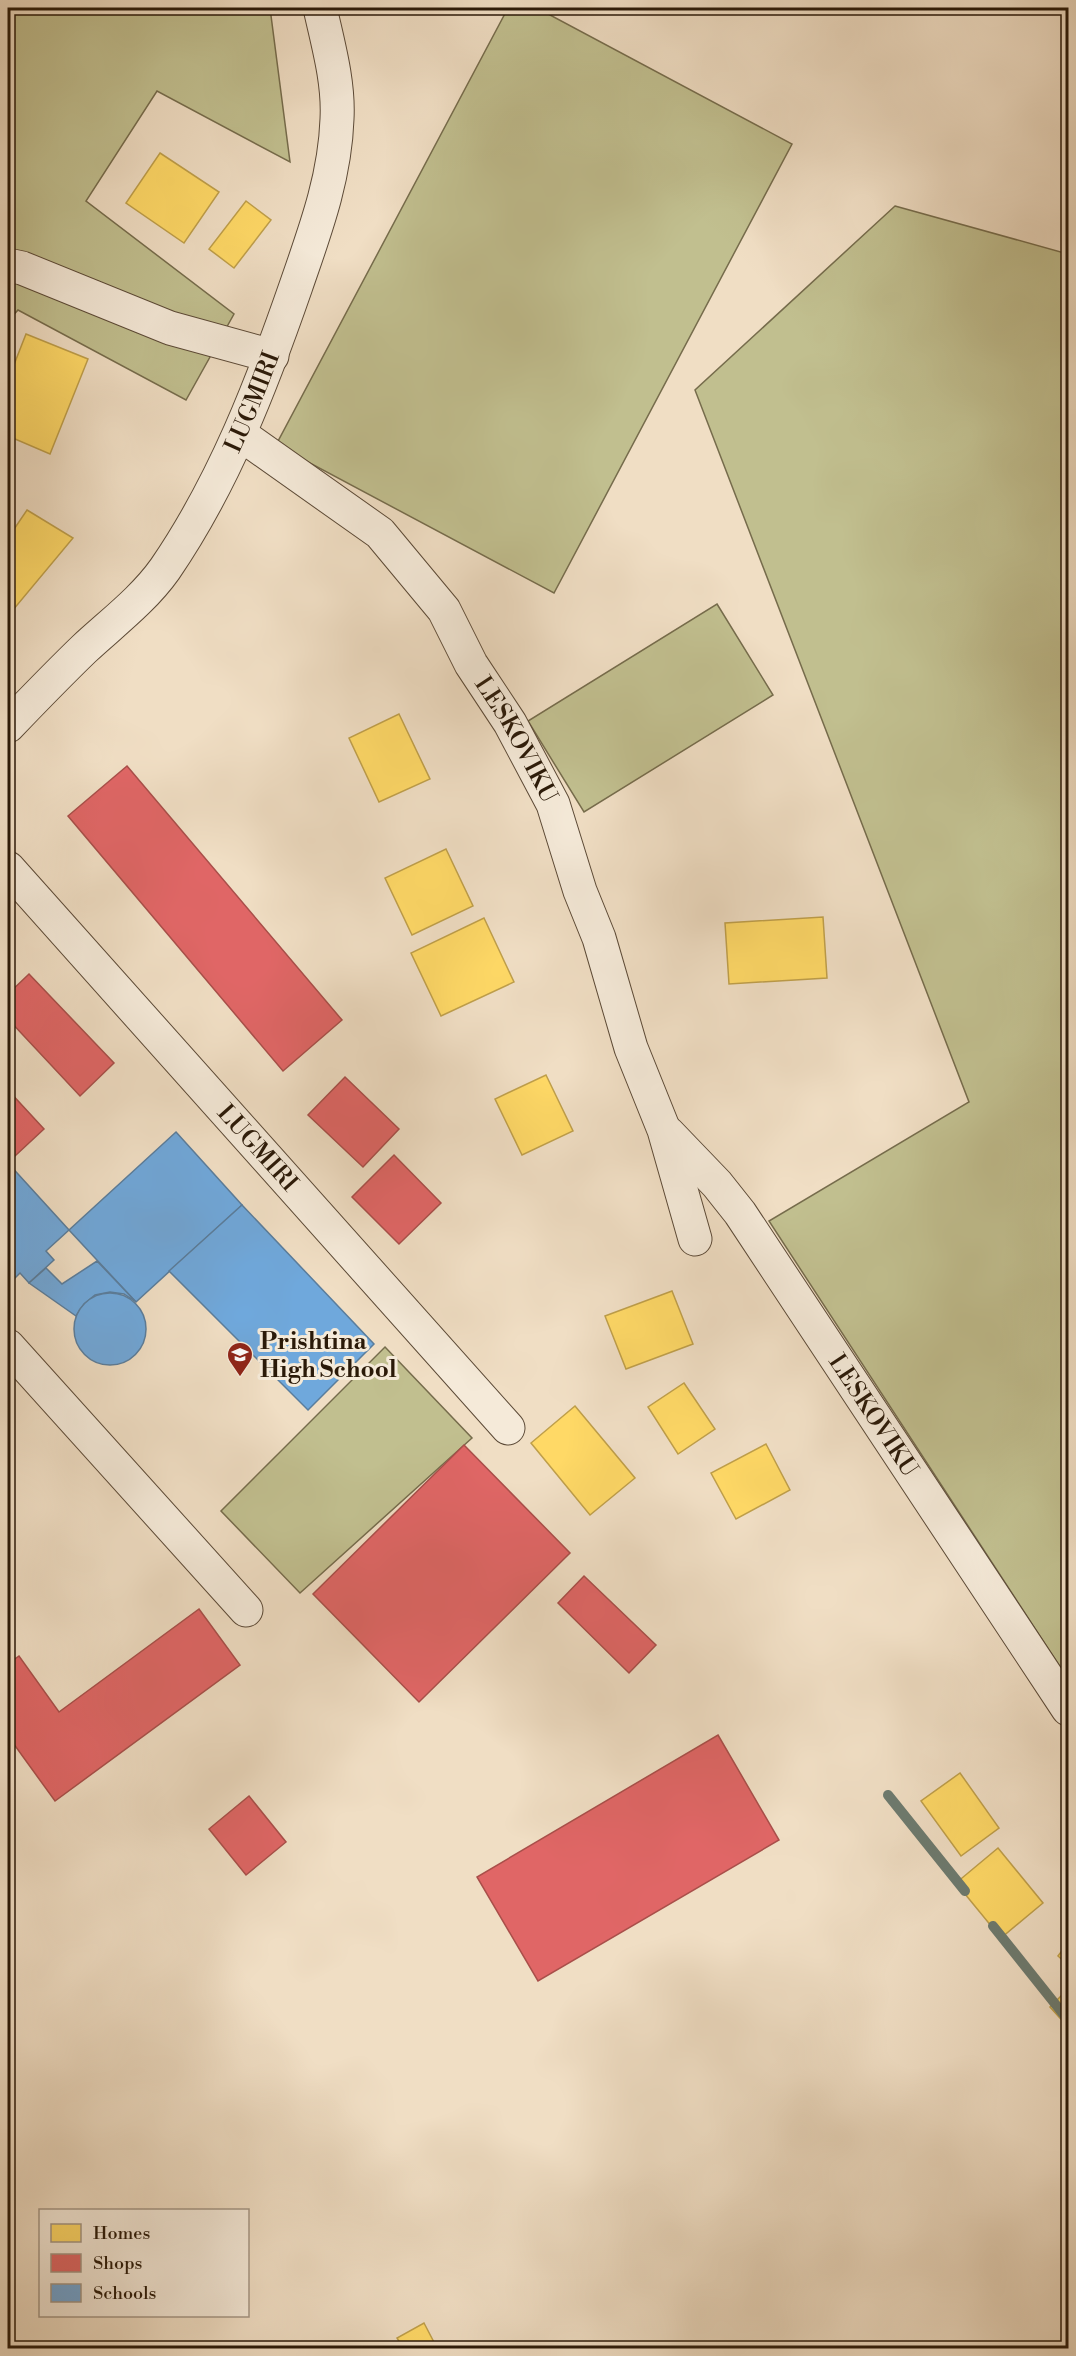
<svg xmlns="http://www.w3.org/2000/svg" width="1076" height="2356" viewBox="0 0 1076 2356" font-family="'Libre Bodoni',serif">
	<rect width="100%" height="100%" fill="#f0dec4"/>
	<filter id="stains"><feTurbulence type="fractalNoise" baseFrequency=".00333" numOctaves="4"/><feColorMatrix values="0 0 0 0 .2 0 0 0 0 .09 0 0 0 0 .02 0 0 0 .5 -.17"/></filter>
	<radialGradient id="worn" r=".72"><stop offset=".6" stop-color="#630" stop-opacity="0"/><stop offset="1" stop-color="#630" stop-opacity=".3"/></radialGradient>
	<g fill="#c1bf8f" stroke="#766c4c" stroke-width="1.5">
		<polygon points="8,8 270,8 290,162 157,91 86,201 234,314 186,400 18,310 8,321"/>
		<polygon points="508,8 537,8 792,144 554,593 276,445"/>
		<polygon points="895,206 1068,254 1068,1679 769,1221 969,1102 695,390"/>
		<polygon points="717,604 773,695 584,812 528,721"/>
		<polygon points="385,1347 472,1438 300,1593 221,1511"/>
	</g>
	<g fill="#ffd966" stroke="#bf9f4a" stroke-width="1.5">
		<polygon points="160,153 219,192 184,243 126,203"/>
		<polygon points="246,201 271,220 234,268 209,249"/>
		<polygon points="26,334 88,359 50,454 8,436 8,380"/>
		<polygon points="27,510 73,538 8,616 8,538"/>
		<polygon points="399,714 430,779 379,802 349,738"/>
		<polygon points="446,849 473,906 412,935 385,878"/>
		<polygon points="823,917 827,978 729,984 725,923"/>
		<polygon points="484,918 514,982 441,1016 411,953"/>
		<polygon points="546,1075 573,1131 522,1155 495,1099"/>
		<polygon points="672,1291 693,1344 626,1369 605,1316"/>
		<polygon points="684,1383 715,1429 678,1454 648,1407"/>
		<polygon points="575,1406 635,1478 590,1515 531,1443"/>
		<polygon points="766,1444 790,1490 736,1519 711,1473"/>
		<polygon points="960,1773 999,1828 961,1856 921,1801"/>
		<polygon points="998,1848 1043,1903 1001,1938 956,1883"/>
		<polygon points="1068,1943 1068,1965 1058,1956"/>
		<polygon points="1068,1989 1068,2027 1050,2007"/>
		<polygon points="424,2323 437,2348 403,2348 397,2338"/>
	</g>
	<g fill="#e06666" stroke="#a94f4a" stroke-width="1.5">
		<polygon points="127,766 342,1020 283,1071 68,816"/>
		<polygon points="29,974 114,1063 80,1096 8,1019 8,994"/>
		<polygon points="345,1077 399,1129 363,1167 308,1115"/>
		<polygon points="8,1090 44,1129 15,1156 8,1148"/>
		<polygon points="394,1155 441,1203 399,1244 352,1197"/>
		<polygon points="464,1445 570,1553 419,1702 313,1594"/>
		<polygon points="584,1576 656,1645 629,1673 558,1603"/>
		<polygon points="199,1609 240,1665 55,1801 8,1736 8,1664 19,1656 59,1712"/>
		<polygon points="718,1735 779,1840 538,1981 477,1877"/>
		<polygon points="249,1796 286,1842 246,1875 209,1829"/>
	</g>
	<g fill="#6fa8dc" stroke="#5a7d9c" stroke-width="1.5">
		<polygon points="176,1132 242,1205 136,1302 69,1230"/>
		<polygon points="8,1163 69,1230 46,1251 54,1260 29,1283 20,1273 8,1285"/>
		<polygon points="242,1205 374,1344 308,1410 169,1271"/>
		<polygon points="97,1261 136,1302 124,1294 110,1292 95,1295 84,1304 76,1316 29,1283 46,1268 62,1284"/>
		<circle cx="110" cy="1329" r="36"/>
	</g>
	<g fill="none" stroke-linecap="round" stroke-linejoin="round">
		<g stroke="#6d7b70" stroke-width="10">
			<polyline points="888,1795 965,1891"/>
			<polyline points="993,1926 1068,2020"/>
		</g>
		<defs>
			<g id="minor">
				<polyline points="8,265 22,268 170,328 272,356"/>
				<path id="s1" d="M240,434l140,99 64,77 27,54 39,59 43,81 27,87 19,47 32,110 33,82 31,109"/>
				<path id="s2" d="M8,726c25,-26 50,-52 76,-77 28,-26 59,-49 81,-80 59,-86 97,-185 131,-283 19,-55 39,-108 41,-167 2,-37 -9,-75 -17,-111"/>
				<path id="s3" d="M8,868l500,560"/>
				<path id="s4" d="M668,1133l49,51 23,29 328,496"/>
				<polyline points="8,1346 246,1610"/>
			</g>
		</defs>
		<use href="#minor" stroke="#5c4a37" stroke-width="35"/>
		<use href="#minor" stroke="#f5ead9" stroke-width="33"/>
	</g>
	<defs>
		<symbol id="school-pin" viewBox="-11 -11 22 30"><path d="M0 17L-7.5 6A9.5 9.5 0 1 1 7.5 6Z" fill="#8f2418" stroke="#f5ead9"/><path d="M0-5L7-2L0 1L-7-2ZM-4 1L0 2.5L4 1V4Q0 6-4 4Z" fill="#fff"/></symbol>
	</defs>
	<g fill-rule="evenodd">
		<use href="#school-pin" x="225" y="1340" width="30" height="40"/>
	</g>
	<g text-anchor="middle" stroke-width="6" stroke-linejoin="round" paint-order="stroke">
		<g font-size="24" fill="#2a1908" stroke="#f5ead9">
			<text dy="8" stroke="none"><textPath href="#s2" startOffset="411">LUGMIRI</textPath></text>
			<text dy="8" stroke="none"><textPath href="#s1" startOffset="420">LESKOVIKU</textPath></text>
			<text dy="8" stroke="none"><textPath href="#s3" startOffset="375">LUGMIRI</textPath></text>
			<text dy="8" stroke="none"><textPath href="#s4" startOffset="350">LESKOVIKU</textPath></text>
		</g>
		<g font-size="24" font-weight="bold" fill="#2a1908" stroke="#f5ead9" text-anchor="start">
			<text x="260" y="1349">Prishtina<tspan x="260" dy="28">High School</tspan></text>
		</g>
	</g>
	<rect width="1076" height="2356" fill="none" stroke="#f0dec4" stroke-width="30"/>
	<rect x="9" y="9" width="1058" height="2338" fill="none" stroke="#2a1908" stroke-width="3"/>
	<rect x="15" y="15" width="1046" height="2326" fill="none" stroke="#2a1908" stroke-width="1.5"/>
	<rect x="39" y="2209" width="210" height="108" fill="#f5ead9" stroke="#a49685" stroke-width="1.5"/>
	<rect x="51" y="2224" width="30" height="18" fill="#ffd966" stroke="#a49685" stroke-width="1.5"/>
	<text x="93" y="2239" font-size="18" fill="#2a1908">Homes</text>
	<rect x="51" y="2254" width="30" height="18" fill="#e06666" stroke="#a49685" stroke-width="1.5"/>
	<text x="93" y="2269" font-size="18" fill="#2a1908">Shops</text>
	<rect x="51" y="2284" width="30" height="18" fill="#6fa8dc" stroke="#a49685" stroke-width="1.5"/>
	<text x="93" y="2299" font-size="18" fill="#2a1908">Schools</text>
	<rect width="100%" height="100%" filter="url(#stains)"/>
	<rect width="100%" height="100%" fill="url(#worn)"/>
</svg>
